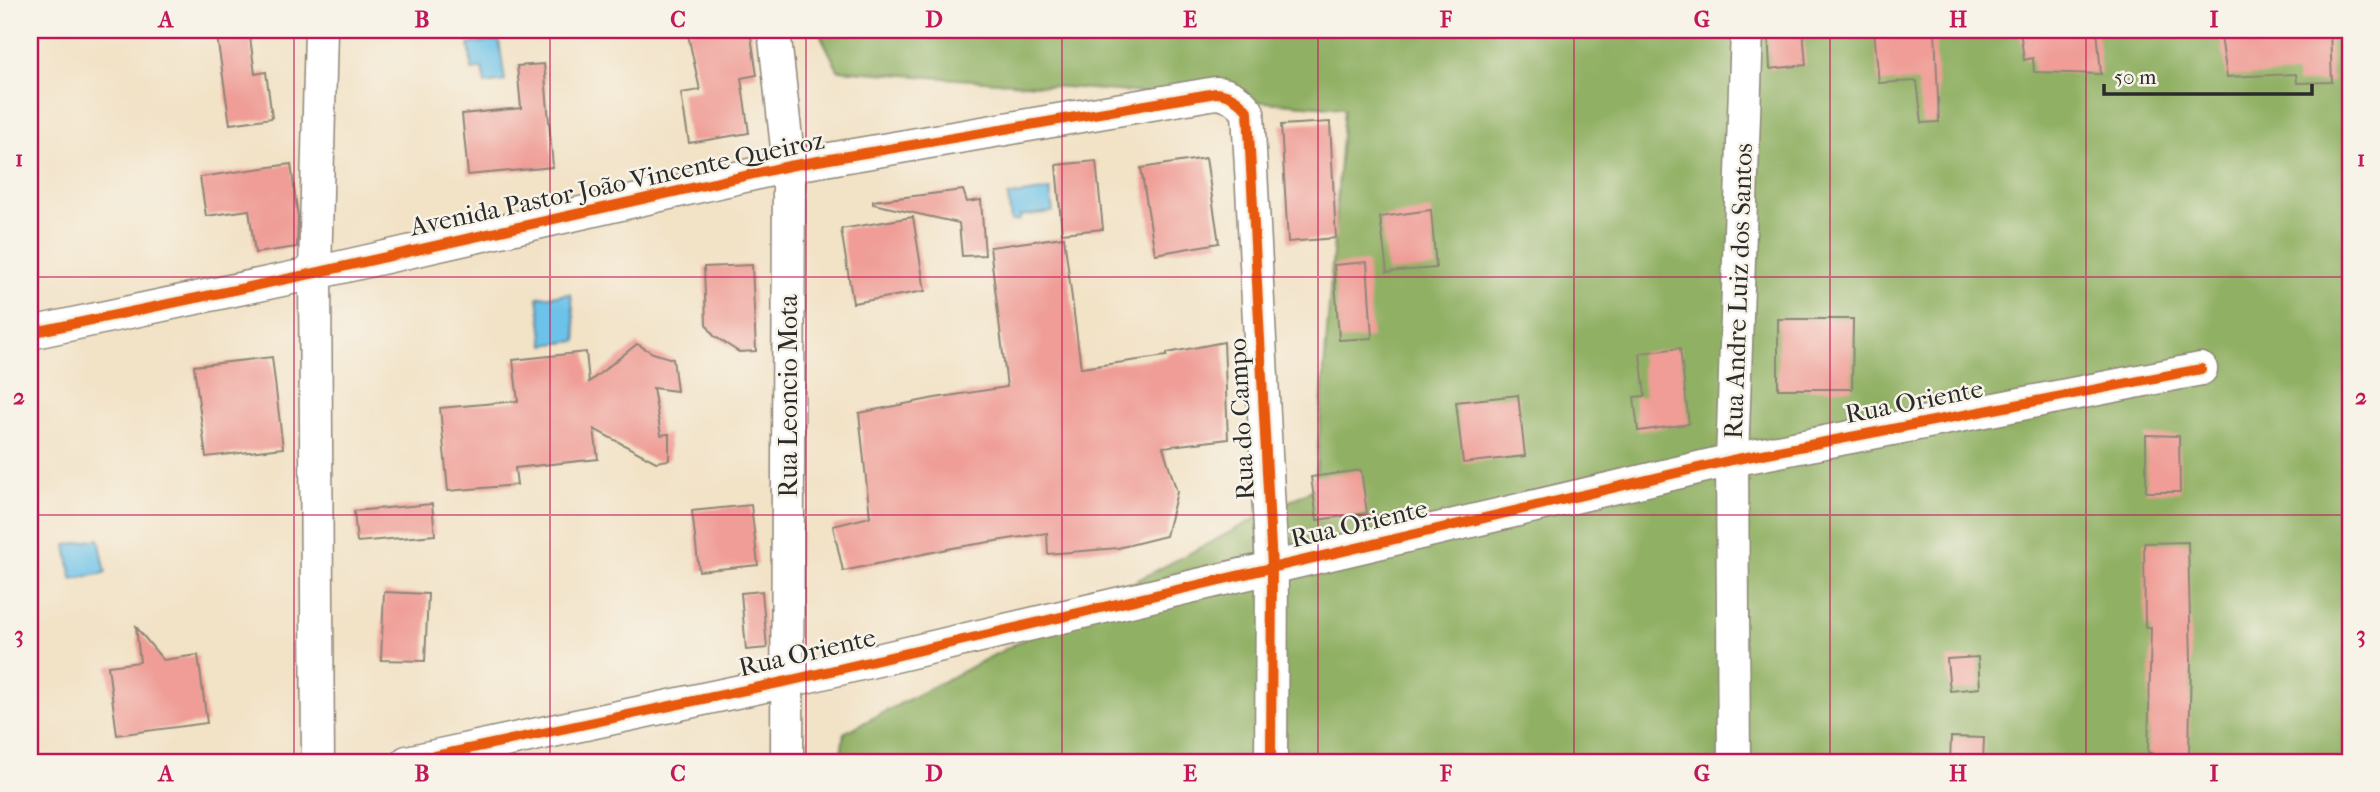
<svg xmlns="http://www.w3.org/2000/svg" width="2380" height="792" viewBox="0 0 2380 792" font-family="'IM FELL French Canon',serif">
	<rect width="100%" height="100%" fill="#f7f3e8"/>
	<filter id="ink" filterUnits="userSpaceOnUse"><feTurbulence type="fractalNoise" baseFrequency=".0143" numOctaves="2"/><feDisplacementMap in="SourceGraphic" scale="14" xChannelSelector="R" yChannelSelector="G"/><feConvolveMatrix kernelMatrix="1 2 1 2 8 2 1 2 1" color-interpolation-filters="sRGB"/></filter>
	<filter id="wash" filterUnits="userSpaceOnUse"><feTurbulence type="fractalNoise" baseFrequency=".00686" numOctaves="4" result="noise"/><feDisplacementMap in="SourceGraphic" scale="28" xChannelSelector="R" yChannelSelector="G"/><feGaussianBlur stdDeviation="1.57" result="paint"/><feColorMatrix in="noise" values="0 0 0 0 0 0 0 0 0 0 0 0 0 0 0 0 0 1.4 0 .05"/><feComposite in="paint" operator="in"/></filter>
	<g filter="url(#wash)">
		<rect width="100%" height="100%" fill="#f2e2c6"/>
		<polygon fill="#90b064" stroke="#5e6e48" stroke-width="2" points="818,30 2350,30 2350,762 840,762 844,733 1315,488 1344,108 838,70"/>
		<g fill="#6cc2e9" stroke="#4c768a" stroke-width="2">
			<polygon points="499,40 505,81 485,84 482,68 472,70 469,44"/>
			<polygon points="1050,190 1053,212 1020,216 1020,220 1011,221 1008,196"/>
			<polygon points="571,294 577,341 544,345 538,297"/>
			<polygon points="99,539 106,573 72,579 66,545"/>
		</g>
		<g id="blocks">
			<g fill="#ef9d96">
				<polygon points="216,30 249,30 255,74 266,72 272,118 230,124"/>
				<polygon points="687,30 750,30 757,75 741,78 749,133 689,143 681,93 700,90"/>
				<polygon points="1768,30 1803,30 1806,65 1770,69"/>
				<polygon points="1874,30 1935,30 1939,122 1922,123 1917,81 1879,83"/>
				<polygon points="2020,30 2097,30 2101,74 2034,72 2033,58 2024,60"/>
				<polygon points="2220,30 2330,30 2332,82 2297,83 2296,74 2227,77"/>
				<polygon points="544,64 553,167 468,175 462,114 521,108 517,66"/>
				<polygon points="1330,122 1336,238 1288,242 1281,125"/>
				<polygon points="1206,158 1219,243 1155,254 1141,168"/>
				<polygon points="1096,161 1103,229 1062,233 1056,165"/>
				<polygon points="291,164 298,217 297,247 255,253 249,210 206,216 200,177"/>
				<polygon points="963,190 967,202 981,200 985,255 962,256 959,223 873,204 873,201"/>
				<polygon points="1431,210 1436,268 1387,272 1380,217"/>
				<polygon points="913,217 925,291 853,303 841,229"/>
				<polygon points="1064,237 1081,368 1167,356 1167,353 1224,342 1228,439 1163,447 1177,492 1166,536 1118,548 1048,554 1047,533 952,548 843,571 833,526 870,517 859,413 935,398 1007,387 990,247"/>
				<polygon points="1367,262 1372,338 1339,340 1334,265"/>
				<polygon points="752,265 756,351 739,352 714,336 706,324 704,267"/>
				<polygon points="1778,319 1853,319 1852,389 1778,389"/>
				<polygon points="637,344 653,353 673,359 677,391 653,388 661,435 669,434 669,460 656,462 594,429 598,459 515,468 517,485 448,491 440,408 518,401 513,360 586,352 589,382"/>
				<polygon points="1680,348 1689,424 1638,431 1634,397 1645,396 1640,353"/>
				<polygon points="272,357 283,448 206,457 194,366"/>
				<polygon points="1518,395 1525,456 1463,463 1456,402"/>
				<polygon points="2146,435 2179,436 2180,492 2146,492"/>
				<polygon points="1361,470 1367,513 1317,520 1311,477"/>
				<polygon points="432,504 435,535 357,542 354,511"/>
				<polygon points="751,505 758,565 699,571 692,511"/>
				<polygon points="2188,542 2191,660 2189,754 2180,754 2180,762 2152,762 2152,753 2148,753 2151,627 2145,627 2144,543"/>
				<polygon points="762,591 767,648 746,650 741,593"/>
				<polygon points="384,592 428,594 425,661 381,660"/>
				<polygon points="136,627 163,660 198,655 207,723 117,735 108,666 140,662"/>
				<polygon points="1978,657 1980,688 1950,691 1947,659"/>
				<polygon points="1951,737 1984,738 1983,762 1950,762"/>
			</g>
		</g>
	</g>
	<g filter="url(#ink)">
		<use href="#blocks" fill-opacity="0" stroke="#8e8678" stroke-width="2"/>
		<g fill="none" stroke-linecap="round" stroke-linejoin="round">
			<defs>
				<g id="street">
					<polyline points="774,30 789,166 787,762"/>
					<path d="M30,333l285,-60 474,-107 427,-73c14,1 24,8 32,19l24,455 -1,195"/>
					<polyline points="318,762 315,273 321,30"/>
					<polyline points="407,762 788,681 1732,460 2201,369"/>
					<polyline points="1734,762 1732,460 1747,30"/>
				</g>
			</defs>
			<use href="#street" stroke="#8e8678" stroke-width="35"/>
			<use href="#street" stroke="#fff" stroke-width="32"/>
			<defs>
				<g id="cycleway">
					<path d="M30,333l285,-60 474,-107 427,-73c14,1 24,8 32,19l24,455 -1,195"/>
					<polyline points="407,762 788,681 1732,460 2201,369"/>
				</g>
			</defs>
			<use href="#cycleway" stroke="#f7f3e8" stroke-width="15"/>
			<use href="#cycleway" stroke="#e8590c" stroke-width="10"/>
		</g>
	</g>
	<path fill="none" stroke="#c2185b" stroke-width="2" stroke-opacity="0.55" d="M294,30v732M550,30v732M806,30v732M1062,30v732M1318,30v732M1574,30v732M1830,30v732M2086,30v732M30,277h2320M30,515h2320"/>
	<g text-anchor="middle" stroke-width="5" stroke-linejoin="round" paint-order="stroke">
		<g font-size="26" fill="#2b2b2b" stroke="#f7f3e8">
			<text transform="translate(617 183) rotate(-12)" y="9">Avenida Pastor João Vincente Queiroz</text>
			<text transform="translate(1738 291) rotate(-88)" y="9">Rua Andre Luiz dos Santos</text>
			<text transform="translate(788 396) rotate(-90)" y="9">Rua Leoncio Mota</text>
			<text transform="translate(1914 401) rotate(-11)" y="9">Rua Oriente</text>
			<text transform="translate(1241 419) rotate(-93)" y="9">Rua do Campo</text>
			<text transform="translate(1359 523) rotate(-13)" y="9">Rua Oriente</text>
			<text transform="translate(807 652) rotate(-13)" y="9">Rua Oriente</text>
		</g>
	</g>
	<rect width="2380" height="792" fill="none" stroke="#f7f3e8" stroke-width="77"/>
	<path d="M2104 84v10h208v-10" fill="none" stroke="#2b2b2b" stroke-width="3.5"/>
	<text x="2114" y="84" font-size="21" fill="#2b2b2b" stroke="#f7f3e8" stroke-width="5" paint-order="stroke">50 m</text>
	<rect x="38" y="38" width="2304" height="716" fill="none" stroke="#c2185b" stroke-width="2.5"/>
	<g font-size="23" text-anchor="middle" font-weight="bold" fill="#c2185b">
		<text x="166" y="27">A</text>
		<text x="422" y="27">B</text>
		<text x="678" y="27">C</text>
		<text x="934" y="27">D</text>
		<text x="1190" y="27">E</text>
		<text x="1446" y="27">F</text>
		<text x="1702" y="27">G</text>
		<text x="1958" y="27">H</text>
		<text x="2214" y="27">I</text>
		<text x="19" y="166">1</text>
		<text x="2361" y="166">1</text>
		<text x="19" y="404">2</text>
		<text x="2361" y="404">2</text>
		<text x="19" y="642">3</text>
		<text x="2361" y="642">3</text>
		<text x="166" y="781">A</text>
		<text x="422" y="781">B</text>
		<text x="678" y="781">C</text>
		<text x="934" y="781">D</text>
		<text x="1190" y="781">E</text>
		<text x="1446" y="781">F</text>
		<text x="1702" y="781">G</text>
		<text x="1958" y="781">H</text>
		<text x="2214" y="781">I</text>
	</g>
</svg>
